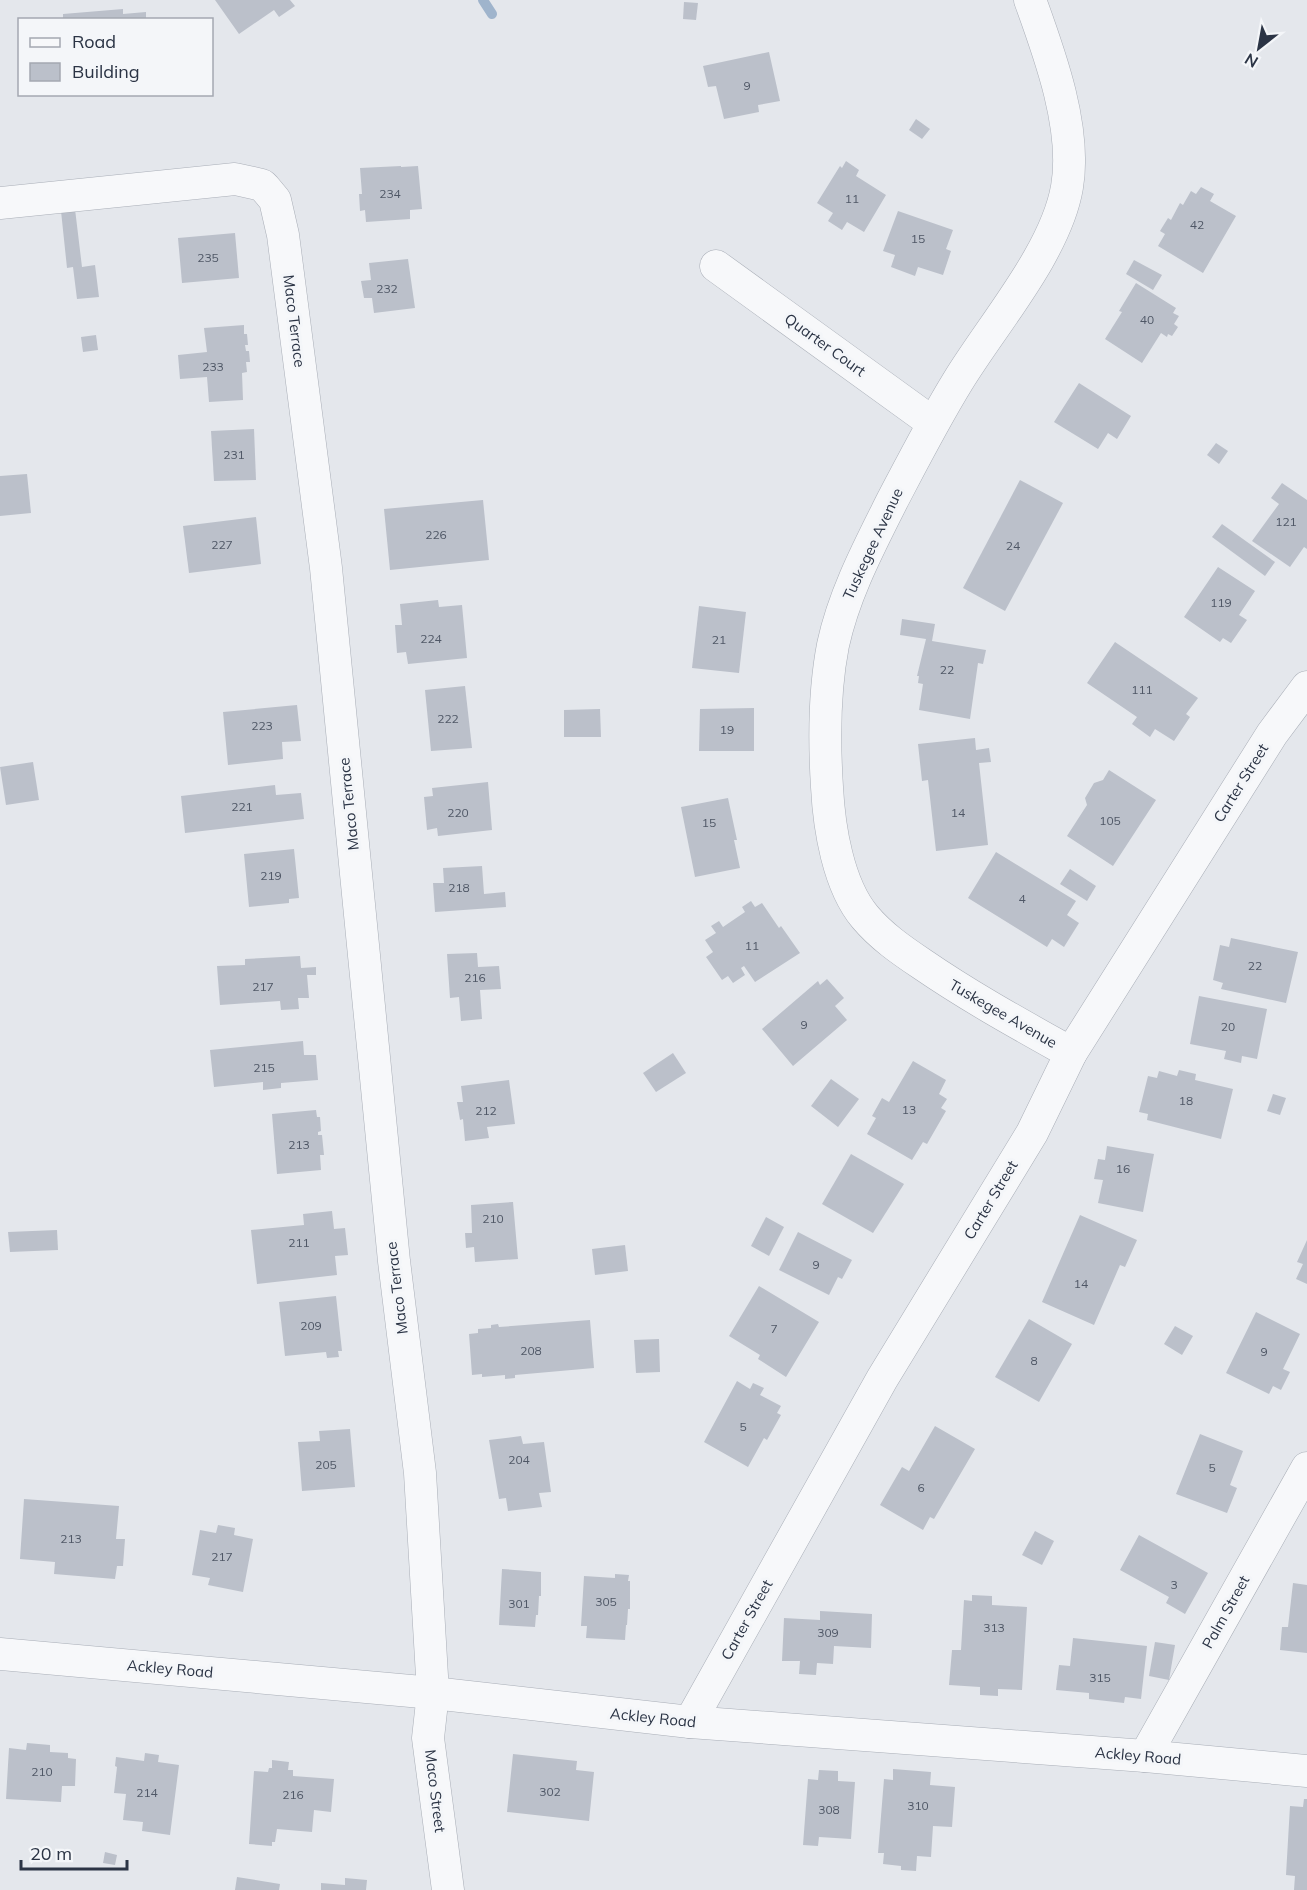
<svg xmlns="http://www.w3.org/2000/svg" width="1307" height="1890" viewBox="0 0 1307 1890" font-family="Mulish,sans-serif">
	<rect width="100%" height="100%" fill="#e4e7ec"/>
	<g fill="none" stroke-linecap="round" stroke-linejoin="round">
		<polyline stroke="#9fb4cc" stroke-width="10" points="483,0 492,14"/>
	</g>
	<g fill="#bbc0ca">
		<polygon points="215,0 290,0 295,6 279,17 274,10 239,34"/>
		<polygon points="684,2 698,3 696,20 683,19"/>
		<polygon points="123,9 123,14 146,12 146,20 63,20 63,14"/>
		<polygon points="769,52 780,101 758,105 759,112 724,119 716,86 708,87 703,66"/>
		<polygon points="916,119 930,129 922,139 909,130"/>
		<polygon points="846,161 859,170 856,176 886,195 864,232 847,222 842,230 828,221 833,213 817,203 840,166 842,168"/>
		<polygon points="401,166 401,167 418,166 422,209 410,210 410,219 366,222 365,210 360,211 359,194 362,194 360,168"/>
		<polygon points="1201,187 1214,194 1210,201 1236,216 1203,273 1158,246 1165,234 1160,231 1168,218 1171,220 1180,203 1183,205 1191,191 1196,194"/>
		<polygon points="75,209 82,267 95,265 99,297 77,299 73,267 67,268 61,211"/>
		<polygon points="898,211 953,230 946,249 951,251 943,275 918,267 915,276 891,267 895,255 883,251"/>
		<polygon points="235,233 239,278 182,283 178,238"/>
		<polygon points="408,259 415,308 374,313 372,298 364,298 361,281 371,280 369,263"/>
		<polygon points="1134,260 1162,275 1153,290 1126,274"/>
		<polygon points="1136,283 1176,308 1173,313 1179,316 1174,324 1178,327 1172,336 1168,334 1167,337 1161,333 1142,363 1105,339 1122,312 1119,311"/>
		<polygon points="244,325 244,334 247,334 248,345 245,345 246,351 249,351 250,362 246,362 247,372 242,373 243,400 209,402 207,377 180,379 178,355 207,352 204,328"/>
		<polygon points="96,335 98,350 83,352 81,337"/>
		<polygon points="1079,383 1131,416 1117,439 1108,433 1098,449 1054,422"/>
		<polygon points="254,429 256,480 214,481 211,431"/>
		<polygon points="1216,443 1228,451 1219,464 1207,455"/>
		<polygon points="27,474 31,513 0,516 0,476"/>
		<polygon points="1020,480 1063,503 1005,611 963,588"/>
		<polygon points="1282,483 1307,500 1307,549 1304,547 1290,567 1252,541 1279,504 1271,498"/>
		<polygon points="483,500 489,560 390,570 384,509"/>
		<polygon points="256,517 261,564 189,573 183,526"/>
		<polygon points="1222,524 1275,562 1265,576 1212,537"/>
		<polygon points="1218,567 1255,591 1239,615 1247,620 1231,643 1223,638 1220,642 1184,617"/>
		<polygon points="438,600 439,607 462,605 467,658 408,664 406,652 397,653 395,625 402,625 400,604"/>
		<polygon points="699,606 746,612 739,673 692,668"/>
		<polygon points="902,619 935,624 932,641 986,650 983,664 978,663 970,719 919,710 923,684 918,683 919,676 917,676 926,639 900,635"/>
		<polygon points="1115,642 1198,698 1186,714 1190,717 1174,741 1155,729 1150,737 1132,724 1137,717 1087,683"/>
		<polygon points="465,686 472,748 431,751 425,690"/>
		<polygon points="297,705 301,741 282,742 283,759 228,765 223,712"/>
		<polygon points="754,708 754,751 699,751 700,709"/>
		<polygon points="600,709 601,737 564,737 564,710"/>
		<polygon points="975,738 976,750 989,748 991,762 979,763 988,845 936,851 928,780 922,781 918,744"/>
		<polygon points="33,762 39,800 6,805 0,767"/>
		<polygon points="1109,770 1156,800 1113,866 1067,836 1087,805 1085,798 1094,783 1103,780"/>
		<polygon points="488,782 492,830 438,836 437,828 427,830 424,797 433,796 432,788"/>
		<polygon points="275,785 276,795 301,793 304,819 185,833 181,796"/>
		<polygon points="728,798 737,840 734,840 740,868 695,877 681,807"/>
		<polygon points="294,849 299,898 289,899 289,903 249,907 244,854"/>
		<polygon points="996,852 1076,901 1067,915 1079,923 1064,947 1052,939 1047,947 968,898"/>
		<polygon points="482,866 484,894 505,892 506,907 435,912 433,883 444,883 443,868"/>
		<polygon points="1070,869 1096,886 1087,901 1060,884"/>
		<polygon points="751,901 755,907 762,903 779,928 781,926 800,953 755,982 744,966 741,968 745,975 733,983 728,976 722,980 706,957 713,952 705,940 716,933 711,926 719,921 723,927 745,912 742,907"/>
		<polygon points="1231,938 1298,952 1286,1003 1221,989 1223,983 1213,980 1220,945 1229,947"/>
		<polygon points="477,953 478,967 499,966 501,989 480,990 482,1019 461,1021 459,997 450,998 447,954"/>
		<polygon points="300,956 301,968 316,967 316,975 307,975 309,998 298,998 299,1009 281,1010 280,1001 220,1005 217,966 245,965 245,959"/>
		<polygon points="827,979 844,998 835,1006 847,1020 793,1066 762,1029 818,981 820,985"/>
		<polygon points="1199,996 1267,1009 1257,1059 1242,1056 1241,1063 1224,1059 1226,1051 1190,1044"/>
		<polygon points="303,1041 304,1055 316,1055 318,1080 281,1083 281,1088 263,1090 263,1082 214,1087 210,1050"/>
		<polygon points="673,1053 686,1073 656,1092 643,1073"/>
		<polygon points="913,1061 946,1080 939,1094 947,1099 941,1108 946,1111 927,1144 923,1142 912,1160 867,1134 876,1118 872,1116 882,1098 889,1102"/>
		<polygon points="1179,1070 1196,1074 1195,1080 1233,1089 1221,1139 1147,1120 1148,1114 1139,1112 1148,1076 1157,1078 1159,1071 1177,1076"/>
		<polygon points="831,1079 859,1099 838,1127 811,1106"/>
		<polygon points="509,1080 515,1124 487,1127 489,1138 465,1141 463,1119 460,1120 457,1102 463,1102 461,1086"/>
		<polygon points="1273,1094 1286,1098 1280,1115 1267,1111"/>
		<polygon points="316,1110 317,1117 320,1117 321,1131 318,1132 318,1135 322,1135 324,1155 320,1155 321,1170 277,1174 272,1114"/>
		<polygon points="1107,1146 1154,1154 1143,1212 1098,1203 1103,1180 1094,1179 1098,1159 1105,1160"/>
		<polygon points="851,1154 904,1184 873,1233 822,1204"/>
		<polygon points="513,1202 518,1259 475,1262 474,1247 466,1248 465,1233 472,1233 471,1205"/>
		<polygon points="332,1211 334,1229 345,1228 348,1255 335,1256 337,1275 257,1284 251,1230 304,1225 303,1214"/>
		<polygon points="1080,1215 1137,1240 1125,1267 1120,1265 1094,1325 1042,1302"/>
		<polygon points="766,1217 784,1227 769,1256 751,1246"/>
		<polygon points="57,1230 58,1250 10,1252 8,1232"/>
		<polygon points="798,1232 852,1260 842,1279 838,1277 829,1295 779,1270"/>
		<polygon points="1307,1240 1307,1284 1296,1279 1303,1264 1297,1262"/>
		<polygon points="625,1245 628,1271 595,1275 592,1249"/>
		<polygon points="759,1286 819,1322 786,1377 758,1359 760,1355 729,1336"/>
		<polygon points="336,1296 342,1351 338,1351 339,1357 327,1358 326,1352 285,1356 279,1302"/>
		<polygon points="1256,1312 1300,1334 1283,1369 1290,1372 1281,1390 1273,1386 1269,1394 1226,1373"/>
		<polygon points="1029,1319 1072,1344 1039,1402 995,1377"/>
		<polygon points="590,1320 594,1368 515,1375 515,1378 505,1379 505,1375 482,1377 482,1374 472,1375 469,1334 478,1333 478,1329 491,1328 491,1325 498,1324 499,1327"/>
		<polygon points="1175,1326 1193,1336 1182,1355 1164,1344"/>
		<polygon points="659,1339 660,1372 636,1373 634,1340"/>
		<polygon points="737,1381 750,1389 753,1383 764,1388 760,1395 781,1406 777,1413 781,1415 767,1440 764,1438 748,1467 704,1442"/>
		<polygon points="935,1426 975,1449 934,1519 930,1517 923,1530 880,1505 902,1467 909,1471"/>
		<polygon points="350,1429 355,1487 302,1491 298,1442 320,1441 319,1431"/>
		<polygon points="1200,1434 1243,1451 1230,1485 1237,1488 1227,1513 1176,1494"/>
		<polygon points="521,1436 523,1444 544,1442 551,1492 539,1493 542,1507 508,1511 506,1498 499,1499 489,1440"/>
		<polygon points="24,1499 119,1506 116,1539 125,1539 123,1566 117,1566 115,1579 54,1574 55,1562 20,1559"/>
		<polygon points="218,1525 235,1528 234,1535 253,1539 243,1592 208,1585 210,1578 192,1575 200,1530 216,1533"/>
		<polygon points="1035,1531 1054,1541 1042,1565 1022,1555"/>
		<polygon points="1139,1535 1208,1573 1185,1614 1166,1603 1169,1597 1120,1570"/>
		<polygon points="502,1569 541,1572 541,1596 539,1596 538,1615 536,1615 535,1627 499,1625"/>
		<polygon points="615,1574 629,1575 628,1581 630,1581 630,1609 628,1609 627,1625 626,1625 625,1640 586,1638 587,1626 581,1626 584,1576 615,1578"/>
		<polygon points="1293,1583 1307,1585 1307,1653 1280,1650 1282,1627 1288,1627"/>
		<polygon points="972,1595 992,1596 992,1605 1027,1607 1022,1690 998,1689 998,1696 980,1695 980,1687 949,1685 952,1650 961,1650 964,1600 972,1601"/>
		<polygon points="820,1611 872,1614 871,1648 834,1646 833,1664 817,1663 816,1675 799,1674 800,1661 782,1661 784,1618 820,1620"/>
		<polygon points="1073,1638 1147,1646 1141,1699 1125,1697 1124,1703 1089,1699 1089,1693 1056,1690 1059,1665 1070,1666"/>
		<polygon points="1155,1642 1175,1645 1169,1680 1149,1676"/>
		<polygon points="27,1743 50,1745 50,1752 68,1753 68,1758 76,1759 75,1786 62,1786 61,1802 6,1799 9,1748 26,1750"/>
		<polygon points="145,1753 159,1755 158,1762 179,1765 170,1835 142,1831 143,1822 123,1820 126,1794 114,1793 117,1767 115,1766 116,1757 144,1761"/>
		<polygon points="513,1754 577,1761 576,1770 594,1772 589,1821 507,1812"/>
		<polygon points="272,1760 289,1762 288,1770 293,1770 293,1776 334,1779 331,1812 314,1810 312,1832 277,1829 275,1842 272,1842 272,1846 249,1844 254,1771 268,1772 269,1768 272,1768"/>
		<polygon points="893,1769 931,1772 930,1785 955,1787 952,1827 933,1826 931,1857 917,1856 916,1871 901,1870 901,1866 883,1864 884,1853 878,1853 884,1779 893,1780"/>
		<polygon points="819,1770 838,1771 838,1781 855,1782 851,1839 819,1837 818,1846 803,1845 808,1779 818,1780"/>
		<polygon points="1304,1799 1307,1799 1307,1890 1294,1890 1295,1876 1286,1875 1290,1806 1303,1807"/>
		<polygon points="105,1852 117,1855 115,1865 103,1863"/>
		<polygon points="237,1877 280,1884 279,1890 235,1890"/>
		<polygon points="345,1878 367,1880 366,1890 321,1890 321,1883 345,1885"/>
	</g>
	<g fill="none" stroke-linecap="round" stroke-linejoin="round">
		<defs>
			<g id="street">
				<path d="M1030,0c20,55 47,129 37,187 -11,65 -75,138 -109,194 -24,39 -45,80 -66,120 -23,46 -48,93 -59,144 -9,46 -9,95 -6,142 2,40 11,98 38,130 16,19 36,33 57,47 48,33 99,61 149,89"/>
				<polyline points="0,203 235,179 262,185 265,188 275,200 283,235 326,568 394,1261 420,1473 433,1693 428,1738 448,1890"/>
				<polyline points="716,266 933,423"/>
				<polyline points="0,1654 433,1693 690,1722 1145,1756 1307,1771"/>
				<polyline points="690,1722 882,1379 1032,1133 1071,1053 1272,734 1307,687"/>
				<polyline points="1145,1756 1307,1468"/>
			</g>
		</defs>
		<use href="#street" stroke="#a9aeb7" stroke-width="33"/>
		<use href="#street" stroke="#f7f8fa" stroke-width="32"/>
	</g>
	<g text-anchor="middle" stroke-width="6" stroke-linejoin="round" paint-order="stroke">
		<g font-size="12" fill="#4f5766">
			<text x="747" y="90">9</text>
			<text x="390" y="198">234</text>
			<text x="852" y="203">11</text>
			<text x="1197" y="229">42</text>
			<text x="918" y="243">15</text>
			<text x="208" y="262">235</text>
			<text x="387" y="293">232</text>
			<text x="1147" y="324">40</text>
			<text x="213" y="371">233</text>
			<text x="234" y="459">231</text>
			<text x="1286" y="526">121</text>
			<text x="436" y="539">226</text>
			<text x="222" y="549">227</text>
			<text x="1013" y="550">24</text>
			<text x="1221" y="607">119</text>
			<text x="431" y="643">224</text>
			<text x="719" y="644">21</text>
			<text x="947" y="674">22</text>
			<text x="1142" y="694">111</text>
			<text x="448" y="723">222</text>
			<text x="262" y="730">223</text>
			<text x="727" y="734">19</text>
			<text x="242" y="811">221</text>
			<text x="458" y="817">220</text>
			<text x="958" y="817">14</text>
			<text x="1110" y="825">105</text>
			<text x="709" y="827">15</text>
			<text x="271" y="880">219</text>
			<text x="459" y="892">218</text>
			<text x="1022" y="903">4</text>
			<text x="752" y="950">11</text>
			<text x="1255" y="970">22</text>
			<text x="475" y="982">216</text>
			<text x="263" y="991">217</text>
			<text x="804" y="1029">9</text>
			<text x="1228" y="1031">20</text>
			<text x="264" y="1072">215</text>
			<text x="1186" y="1105">18</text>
			<text x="909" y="1114">13</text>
			<text x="486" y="1115">212</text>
			<text x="299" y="1149">213</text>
			<text x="1123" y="1173">16</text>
			<text x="493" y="1223">210</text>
			<text x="299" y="1247">211</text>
			<text x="816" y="1269">9</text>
			<text x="1081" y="1288">14</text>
			<text x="311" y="1330">209</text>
			<text x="774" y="1333">7</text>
			<text x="531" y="1355">208</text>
			<text x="1264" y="1356">9</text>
			<text x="1034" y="1365">8</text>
			<text x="743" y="1431">5</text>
			<text x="519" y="1464">204</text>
			<text x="326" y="1469">205</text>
			<text x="1212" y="1472">5</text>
			<text x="921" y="1492">6</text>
			<text x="71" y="1543">213</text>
			<text x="222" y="1561">217</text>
			<text x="1174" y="1589">3</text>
			<text x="606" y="1606">305</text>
			<text x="519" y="1608">301</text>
			<text x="994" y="1632">313</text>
			<text x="828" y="1637">309</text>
			<text x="1100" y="1682">315</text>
			<text x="42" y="1776">210</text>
			<text x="550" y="1796">302</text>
			<text x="147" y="1797">214</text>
			<text x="293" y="1799">216</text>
			<text x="918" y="1810">310</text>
			<text x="829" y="1814">308</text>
		</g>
		<g font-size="15" fill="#2b3445" stroke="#f4f6f9">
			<text transform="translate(294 321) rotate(83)" y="5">Maco Terrace</text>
			<text transform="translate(825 345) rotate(36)" y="5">Quarter Court</text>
			<text transform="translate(873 544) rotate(-65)" y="5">Tuskegee Avenue</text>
			<text transform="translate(1241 783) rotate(-58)" y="5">Carter Street</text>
			<text transform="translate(349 804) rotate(-96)" y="5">Maco Terrace</text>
			<text transform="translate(1003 1014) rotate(30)" y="5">Tuskegee Avenue</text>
			<text transform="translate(991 1200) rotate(-59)" y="5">Carter Street</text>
			<text transform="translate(397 1288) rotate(-97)" y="5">Maco Terrace</text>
			<text transform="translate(1226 1612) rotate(-61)" y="5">Palm Street</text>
			<text transform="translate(747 1620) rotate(-61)" y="5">Carter Street</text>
			<text transform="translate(170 1669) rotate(5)" y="5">Ackley Road</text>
			<text transform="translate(653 1718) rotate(6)" y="5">Ackley Road</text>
			<text transform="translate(1138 1756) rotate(5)" y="5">Ackley Road</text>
			<text transform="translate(435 1791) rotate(83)" y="5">Maco Street</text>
		</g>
	</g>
	<rect x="18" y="18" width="195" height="78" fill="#f4f6f9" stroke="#a4a8b1" stroke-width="1.5"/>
	<rect x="30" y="38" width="30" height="9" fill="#f7f8fa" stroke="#a4a8b1" stroke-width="1.5"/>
	<text x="72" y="48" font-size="18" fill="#2b3445">Road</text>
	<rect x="30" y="63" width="30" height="18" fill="#bbc0ca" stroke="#a4a8b1" stroke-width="1.5"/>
	<text x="72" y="78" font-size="18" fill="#2b3445">Building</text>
	<g transform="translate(1259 48) rotate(211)" stroke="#f4f6f9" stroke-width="4.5" paint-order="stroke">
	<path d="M0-4.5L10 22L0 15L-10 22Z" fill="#2b3445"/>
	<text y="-9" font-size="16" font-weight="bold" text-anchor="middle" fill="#2b3445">N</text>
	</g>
	<path d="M21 1860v9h106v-9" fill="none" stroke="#2b3445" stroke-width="3"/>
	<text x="30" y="1860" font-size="18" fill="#2b3445" stroke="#f4f6f9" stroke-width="4.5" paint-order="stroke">20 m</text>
</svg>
